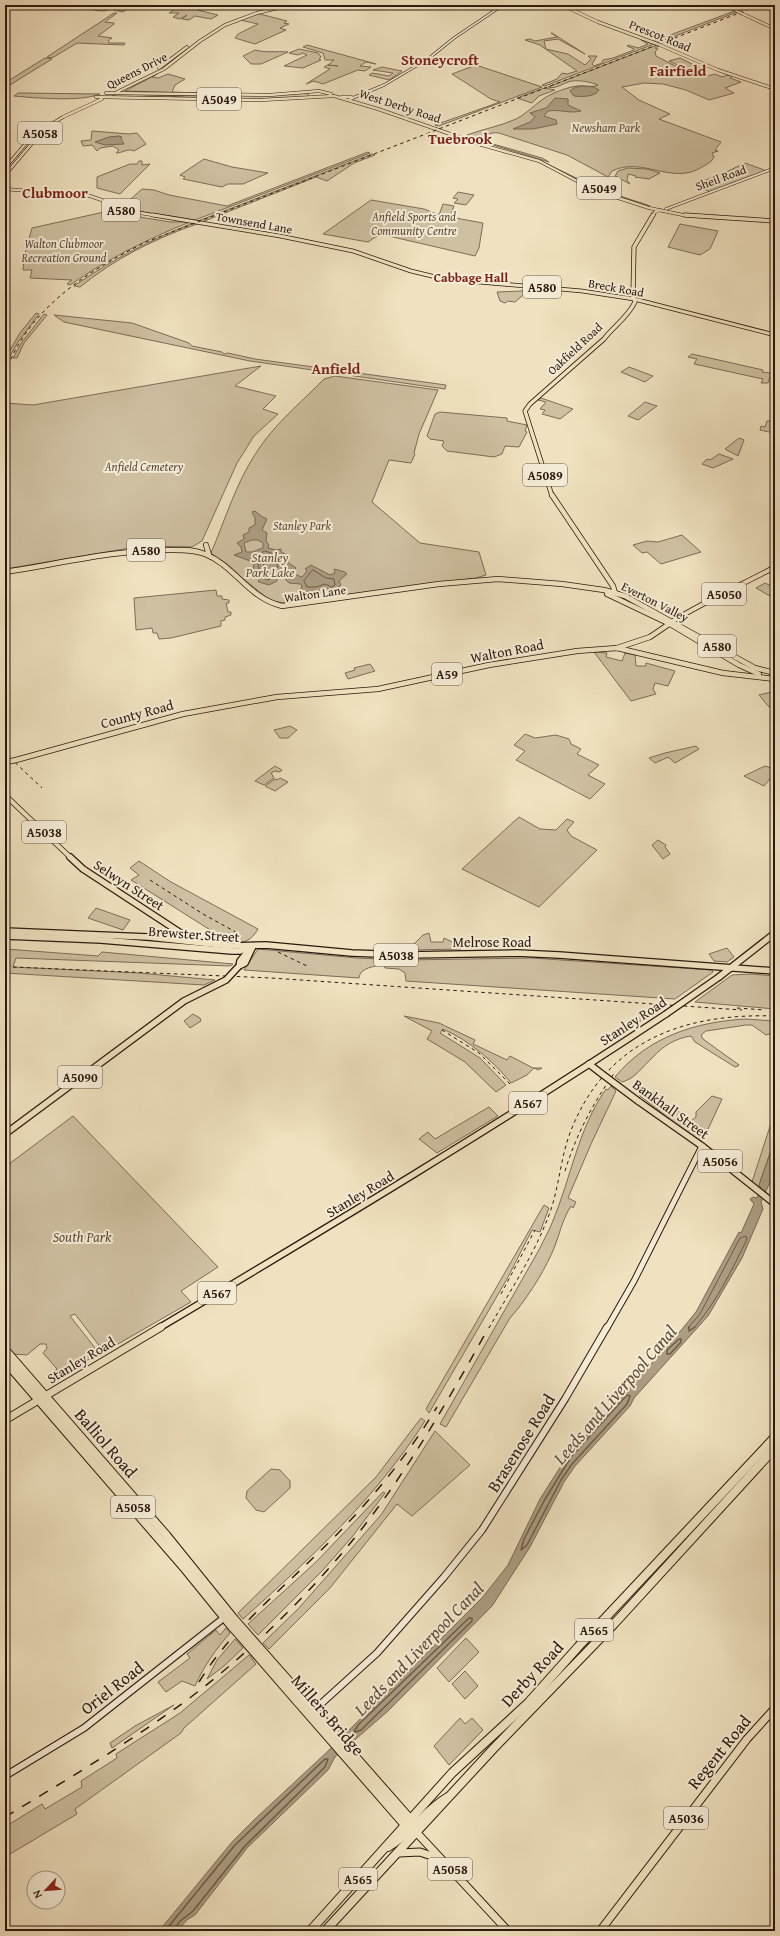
<svg xmlns="http://www.w3.org/2000/svg" width="780" height="1936" viewBox="0 0 780 1936" font-family="'Gentium Book Plus',serif">
	<rect width="100%" height="100%" fill="#f0e2c0"/>
	<filter id="stains"><feTurbulence type="fractalNoise" baseFrequency=".005" numOctaves="4"/><feColorMatrix values="0 0 0 0 .2 0 0 0 0 .09 0 0 0 0 .02 0 0 0 .5 -.17"/></filter>
	<radialGradient id="worn" r=".72"><stop offset=".6" stop-color="#630" stop-opacity="0"/><stop offset="1" stop-color="#630" stop-opacity=".3"/></radialGradient>
	<g fill="#cfc0a2" stroke="#7d6c58">
		<path d="M76,5h57l-10,7 -13,-3c-8,5 -24,-1 -34,-4z"/>
		<polygon points="181,6 218,15 211,19 195,16 189,20 182,19 187,15 180,19 173,17 179,13 169,13"/>
		<polygon points="732,12 737,12 657,43 654,41"/>
		<polygon points="114,13 117,13 105,22 114,23 114,24 98,36 112,38 108,41 109,43 125,43 124,45 77,43 52,58 47,57"/>
		<polygon points="256,13 287,21 284,23 289,24 280,28 286,30 255,44 235,38 238,34 258,24 240,20"/>
		<polygon points="551,33 552,33 585,54 558,39 544,41 546,49 568,54 585,65 591,59 588,56 597,56 592,64 594,66 602,63 603,60 613,58 634,50 634,49 627,46 628,45 638,48 648,44 641,40 654,44 545,86 542,85 557,79 562,73 567,74 577,71 540,45 525,40 530,39 535,41 557,37"/>
		<polygon points="307,45 376,64 366,62 360,66 371,67 365,71 358,70 323,84 314,81 306,84 330,69 324,67 327,65 338,66 328,65 334,60 325,60 323,53 303,47"/>
		<path d="M657,45l2,1 -4,2 3,1 -3,3 1,4 21,11 26,10 12,-3 7,3 6,-2 5,1 -3,2 11,4 -16,6 9,5 -25,7 -23,-10 -23,-6 -19,-1 -22,4 17,13 31,14 -11,5 62,23 -6,8 3,1 -6,2 2,4c-2,5 -7,7 -12,10 -29,19 -60,-11 -90,4l-4,6 -41,-22 -68,-22c-10,-2 -16,6 -25,4l-2,1 70,20 7,4 -82,-25v-2c16,-6 34,-9 49,-16 14,-7 23,-20 38,-26 7,-3 15,-6 23,-7 7,-1 16,2 21,-1 -8,-3 -17,-5 -26,-4 -8,1 -16,9 -24,6z"/>
		<polygon points="299,49 318,53 321,57 319,59 321,60 303,68 284,66 307,55 303,53 298,55 289,53"/>
		<path d="M255,50c11,3 21,1 33,2l-27,12h-10l-8,-8z"/>
		<polygon points="45,58 52,59 5,88 5,83"/>
		<polygon points="680,58 700,68 690,71 669,61"/>
		<polygon points="476,65 542,87 439,126 435,125 500,102 491,99 452,74"/>
		<polygon points="382,67 402,71 389,80 369,75 372,73 389,76 393,73 373,70"/>
		<polygon points="157,74 152,77 158,78 168,74 185,79 175,85 172,92 198,93 125,91"/>
		<polygon points="544,88 555,90 539,96 532,103 517,98"/>
		<path d="M18,93l82,1c-19,8 -65,4 -86,2z"/>
		<polygon points="307,93 310,97 234,100 241,95"/>
		<polygon points="117,94 201,96 200,95 240,95 232,100 167,96 110,97"/>
		<path d="M92,131l37,3 8,-1 9,11 -12,7c-7,-3 -11,2 -18,2l3,-3 -6,-4 -13,2 -3,3 -5,-6 -9,1 -2,-5 10,-1z"/>
		<polygon points="368,152 370,153 195,220 139,211 123,206 142,189 154,190 169,195 227,206"/>
		<polygon points="372,154 375,155 354,163 327,181 316,177 202,222 198,221"/>
		<polygon points="204,159 232,167 268,173 243,184 228,184 222,187 183,179 185,177 180,175"/>
		<polygon points="139,161 142,161 142,165 150,164 120,194 97,188 97,177 130,164 137,164"/>
		<polygon points="541,161 599,189 650,206 594,188"/>
		<polygon points="745,163 767,171 710,192 694,184 722,174"/>
		<polygon points="628,168 647,169 660,173 649,179 635,177 636,176 628,174 627,180 630,184 615,176 618,171"/>
		<polygon points="458,192 474,195 466,205 454,203 458,199 453,198"/>
		<polygon points="371,200 424,209 439,215 443,204 454,206 450,217 483,223 479,248 475,256 380,234 368,242 323,234"/>
		<path d="M113,210l21,6 36,6h20c-43,17 -82,37 -120,63l-3,-1 5,-4 -42,-2 2,-8h-9l1,-13 8,-29z"/>
		<path d="M193,223l4,1c-41,14 -83,35 -117,63l-6,-1c39,-27 76,-46 119,-63z"/>
		<polygon points="680,224 718,231 710,249 700,255 668,247"/>
		<polygon points="523,290 528,291 515,302 508,301 505,303 500,301 497,292 521,291"/>
		<polygon points="36,313 39,314 18,342 9,358 6,357 20,333"/>
		<polygon points="44,314 47,315 24,343 17,358 13,358 22,342"/>
		<polygon points="54,315 132,323 189,343 192,346 222,352 224,354 228,353 255,359 446,385 445,389 250,361 64,322"/>
		<polygon points="692,354 763,370 762,372 771,373 768,383 761,383 763,379 694,364 697,359 688,357"/>
		<polygon points="261,366 235,386 276,396 263,409 278,414 254,436 237,463 202,541 192,547 151,546 130,548 5,569 5,403 33,405"/>
		<polygon points="629,367 653,376 645,382 621,372"/>
		<path d="M335,376l103,14 -19,44 -5,19 1,1 -4,9 -22,-3 -17,42 48,41 59,9 7,23 -10,3 -193,25 -12,-2 -60,-48c14,-33 25,-70 45,-100 18,-29 45,-50 68,-74z"/>
		<polygon points="541,398 573,409 560,419 542,414 545,410 540,409 546,402 538,400"/>
		<polygon points="645,402 657,406 638,420 628,416"/>
		<polygon points="440,412 507,418 507,421 527,425 525,431 527,432 519,447 505,446 502,454 494,457 447,451 442,446 444,441 430,439 427,436 435,414"/>
		<polygon points="774,412 775,429 769,432 760,430 761,426 765,427 767,421 770,421"/>
		<polygon points="739,438 744,440 738,456 725,449"/>
		<polygon points="719,454 733,459 713,468 702,464 707,459 710,460"/>
		<polygon points="682,535 701,552 661,564 647,552 642,553 633,545 647,541 658,542"/>
		<polygon points="775,582 775,599 756,588 765,583 769,585"/>
		<polygon points="216,590 217,596 222,596 222,599 229,600 229,603 226,603 228,612 231,612 231,615 225,617 225,620 221,621 221,626 171,638 159,639 157,633 153,633 152,628 136,630 134,598"/>
		<polygon points="594,652 607,653 606,657 622,661 625,653 635,655 636,666 646,666 646,663 675,671 668,686 655,683 653,689 656,694 631,701"/>
		<polygon points="370,664 375,671 348,679 345,673 355,670 354,668"/>
		<polygon points="775,691 775,706 769,707 759,695"/>
		<polygon points="290,726 297,730 288,738 280,738 274,730"/>
		<polygon points="525,734 535,738 556,735 569,739 571,744 581,749 577,754 599,765 588,775 605,784 590,799 516,760 525,751 514,745"/>
		<polygon points="696,746 699,749 675,763 668,757 655,763 649,758 665,753"/>
		<polygon points="275,766 282,770 280,772 275,771 271,773 274,778 264,785 255,781"/>
		<polygon points="765,766 774,769 775,773 764,786 744,776"/>
		<polygon points="280,778 288,782 275,791 265,786 275,779 277,780"/>
		<polygon points="519,817 540,829 556,830 567,819 574,822 567,830 571,836 597,850 539,907 462,869"/>
		<polygon points="658,840 666,845 665,847 670,854 663,859 652,845"/>
		<path d="M139,861l32,21 87,47c-7,12 -13,14 -27,14l-100,-63 8,-5 -9,-7z"/>
		<polygon points="96,908 130,920 123,930 88,918"/>
		<polygon points="429,933 431,942 443,942 444,938 463,947 461,949 408,950 423,935"/>
		<polygon points="727,948 734,957 727,962 714,961 709,954"/>
		<polygon points="6,949 98,956 102,952 233,964 230,966 16,958 13,967 139,973 215,980 204,985 5,973"/>
		<path d="M258,949l99,9 47,2 128,-2 180,12 1,2 -38,27 -269,-18 -1,-8 -6,-4 -14,-1 -2,-4c-8,3 -23,3 -24,14l-115,-8z"/>
		<polygon points="751,974 775,976 775,1009 695,1002 732,975"/>
		<polygon points="656,1011 622,1033 619,1030 642,1013"/>
		<polygon points="193,1014 200,1018 201,1021 190,1028 184,1021"/>
		<path d="M404,1016l35,7 36,17 -2,4 34,16 3,-4 23,12h9l-4,2 -4,-2 -7,7 -16,8c-18,-22 -41,-42 -68,-54l-3,4 40,25 26,27 -10,7 -31,-30 -38,-23 5,-8z"/>
		<path d="M745,1019l30,2v11l-9,3 -14,-10h-6l-40,6 -5,4 2,4 36,26 -1,1 -3,1 -40,-25 -4,-6c-15,2 -28,10 -38,21 -10,9 -18,22 -31,25l-7,-5c33,-40 80,-55 130,-58z"/>
		<path d="M611,1086l5,5 -25,53 -23,54 8,4 -3,6 -2,-2c-10,15 -12,33 -20,49 -9,20 -27,48 -41,63l-64,109 -6,-3 100,-176c4,-9 9,-17 12,-25 19,-45 26,-94 54,-134l2,1z"/>
		<polygon points="646,1090 655,1093 666,1105 675,1109 691,1121 696,1117 696,1112 712,1096 722,1099 703,1140 698,1141 640,1096 640,1094"/>
		<polygon points="489,1107 498,1116 437,1153 419,1139 428,1132 435,1139"/>
		<polygon points="775,1111 775,1139 759,1185 761,1190 752,1182"/>
		<polygon points="73,1116 218,1267 181,1291 191,1302 104,1352 75,1314 70,1316 99,1353 53,1382 47,1377 57,1369 43,1353 47,1348 46,1344 40,1344 27,1355 13,1354 5,1344 5,1167"/>
		<polygon points="544,1205 549,1208 540,1232 532,1230 507,1279 429,1413 426,1409"/>
		<path d="M421,1418l4,3c-49,77 -115,138 -182,198l-5,-6 138,-136z"/>
		<polygon points="435,1431 470,1465 412,1516 397,1504 330,1588 269,1649 263,1643 298,1609 381,1515"/>
		<polygon points="271,1469 280,1470 290,1481 290,1488 264,1512 256,1510 246,1498 247,1491"/>
		<polygon points="383,1492 385,1493 352,1537 322,1571 258,1635 248,1624 316,1562"/>
		<path d="M226,1628l4,5c-14,16 -26,33 -35,53l-13,-5 -16,11 -8,-10 32,-24 -3,-4 29,-24 4,5z"/>
		<polygon points="466,1638 479,1652 449,1682 437,1668"/>
		<polygon points="235,1639 243,1648 224,1666 207,1679 217,1660"/>
		<polygon points="249,1655 256,1664 184,1728 181,1733 75,1809 77,1814 5,1857 5,1827 42,1804 45,1809 82,1787 81,1781 117,1758 116,1754 180,1713"/>
		<polygon points="465,1671 478,1686 465,1699 452,1684"/>
		<polygon points="174,1705 112,1748 110,1743 135,1726"/>
		<polygon points="460,1718 465,1724 472,1718 483,1730 449,1765 434,1746"/>
	</g>
	<g fill="#ad9d83" stroke="#796854" fill-rule="evenodd">
		<path d="M582,86l12,1 5,3c-4,7 -17,7 -25,6l-4,-5 4,-3z"/>
		<path d="M555,98l13,1v6l13,6c-11,3 -21,-2 -33,0l-4,5 12,4 1,4 -24,5h-20l17,-7 5,-5 -5,-4 16,-5z"/>
		<polygon points="119,136 122,137 121,139 124,144 105,145 95,142 109,137"/>
		<path d="M255,511l6,5 6,3 -5,11 5,3 -1,8 3,4 -1,3 8,2 5,-1v3l8,4 -3,5 10,7 -5,5 11,4 5,-6 -2,-2 6,-4 19,10 5,-2 -1,-4 11,3 2,2 -8,7 2,4 -8,6 -8,-3 -7,3 -17,1 -2,-1 3,-4 -1,-3 -12,-1 -6,-6 -6,1v3l-8,4 -10,-3 -1,-1 2,-2 -8,-2 5,-4 -4,-5 1,-3 -1,-3 -19,-7 8,-3 -1,-5 -4,-4 7,-4 -1,-4 6,-3v-4l6,-3v-7l-3,-6zM258,540l5,3v5l-11,4h-6l-2,-9 8,-3z"/>
		<polygon points="775,1139 775,1171 761,1202 763,1209 742,1258 708,1316 634,1398 630,1406 575,1466 564,1482 530,1547 492,1606 388,1711 335,1757 328,1770 247,1848 195,1915 188,1919 177,1931 159,1931 232,1842 255,1819 327,1752 482,1598 508,1565 540,1499 568,1455 663,1351 662,1349 678,1334 696,1312 739,1232 741,1233 754,1204 750,1199 753,1197 757,1198 761,1188 759,1185"/>
	</g>
	<g fill="none" stroke-linecap="round" stroke-linejoin="round">
		<g stroke="#6c5a48" stroke-width="1">
			<polygon points="265,551 282,557 282,563 288,568 286,573 279,573 268,580 261,577 258,563 254,557"/>
			<polygon points="266,557 276,560 278,567 269,574 266,573 262,560"/>
			<polygon points="313,570 326,578 334,579 335,585 332,587 325,584 316,587 307,587 304,581"/>
			<path d="M688,1328l12,-14 40,-76 6,-2 1,3c-15,31 -30,62 -53,89"/>
		</g>
		<g stroke="#6c5a48" stroke-width="1.5">
			<polyline points="689,1327 689,1331 695,1327"/>
			<polygon points="679,1339 681,1339 681,1342 670,1354 667,1354 667,1350"/>
			<polygon points="627,1395 630,1396 627,1404 572,1464 561,1480 527,1545 521,1550 524,1539 544,1501 571,1457"/>
			<polygon points="469,1618 472,1618 472,1621 361,1730 353,1733 359,1724"/>
			<polyline points="165,1931 235,1845 325,1759 328,1759 325,1767 245,1846 193,1911 179,1922 174,1931"/>
		</g>
		<defs>
			<g id="secondary-far2">
				<polyline points="341,97 352,97"/>
				<polyline points="348,100 384,85 428,59 454,38 503,5"/>
				<polyline points="666,209 775,168"/>
			</g>
			<polyline id="secondary-far1" points="607,1328 634,1281 702,1146"/>
			<g id="secondary">
				<polyline points="313,1711 377,1653 444,1577 482,1530 565,1399 607,1327"/>
				<polyline points="5,1776 84,1728 225,1617"/>
			</g>
			<g id="primary-far4">
				<polyline points="562,5 598,22 652,42"/>
				<polyline points="660,45 718,70 775,89"/>
				<polyline points="5,189 90,196 140,213 159,216"/>
			</g>
			<polyline id="primary-far3" points="153,215 280,236 353,251 411,271 444,279 582,291 634,299 775,335"/>
			<g id="primary-far2">
				<path d="M673,621c33,-20 68,-36 102,-54"/>
				<polyline points="5,795 71,858"/>
			</g>
			<g id="primary-far1">
				<polyline points="70,857 83,869 193,941"/>
				<polyline points="5,931 148,937 231,946 266,945 352,953 406,955 517,953 559,955 775,971"/>
				<polyline points="5,936 101,940 232,951 240,951 252,946"/>
				<polyline points="239,966 245,963 253,946"/>
				<polyline points="239,966 240,961 249,950"/>
				<polyline points="719,977 775,933"/>
				<polyline points="589,1064 602,1074"/>
				<polyline points="638,1101 702,1146 775,1204"/>
				<polyline points="5,1134 184,1001 220,983"/>
				<path d="M159,1328c171,-102 341,-204 507,-314"/>
			</g>
			<g id="primary">
				<polyline points="5,1420 161,1327"/>
				<polyline points="417,1833 508,1931"/>
				<polyline points="399,1853 420,1852 440,1859"/>
				<polyline points="600,1931 747,1739 775,1708"/>
			</g>
			<g id="trunk-far3">
				<polyline points="726,5 737,11"/>
				<polyline points="743,14 775,29"/>
				<polyline points="159,68 187,47"/>
				<polyline points="117,92 164,69 200,41 225,25 257,13 290,5"/>
				<polyline points="106,93 269,95 319,91 331,94"/>
				<polyline points="96,97 261,100 334,96 378,109 482,145 539,161 594,190 649,208 683,215 701,216"/>
				<polyline points="5,168 34,134 44,125"/>
				<polyline points="5,175 45,128 63,117 102,99"/>
				<polyline points="653,216 655,212 660,210"/>
			</g>
			<g id="trunk-far2">
				<polyline points="685,215 775,221"/>
				<path d="M552,496l-27,-85 5,-7 74,-65c10,-13 24,-22 31,-37l-2,-7 1,-48 19,-32"/>
			</g>
			<g id="trunk-far1">
				<polyline points="552,495 613,586 615,593"/>
				<polyline points="206,545 209,555"/>
				<path d="M5,572c54,-8 108,-22 163,-22 12,0 25,-1 37,4 30,12 43,44 77,52l157,-22 59,-5 64,5 42,6 21,6 130,72 20,5"/>
				<polyline points="607,594 670,624 739,665 759,674"/>
				<polyline points="617,648 650,637 672,622"/>
				<polyline points="16,760 183,714 277,697 378,689 489,665 577,651 617,648 723,673 775,679"/>
			</g>
			<g id="trunk">
				<polyline points="5,1350 166,1535 233,1618"/>
				<polyline points="5,1361 186,1570 229,1623"/>
				<polyline points="301,1695 410,1819 412,1827 417,1833"/>
				<polyline points="296,1700 406,1826"/>
				<path d="M388,1847c23,-13 37,-37 60,-50"/>
				<polyline points="310,1931 452,1773 528,1703 578,1647 775,1437"/>
				<polyline points="325,1931 494,1748 614,1624 775,1448"/>
			</g>
		</defs>
		<use href="#secondary-far2" stroke="#2b180e" stroke-width="3"/>
		<use href="#secondary-far1" stroke="#2b180e" stroke-width="7"/>
		<use href="#secondary" stroke="#2b180e" stroke-width="8"/>
		<use href="#primary-far4" stroke="#2b180e" stroke-width="3.5"/>
		<use href="#primary-far3" stroke="#2b180e" stroke-width="4.5"/>
		<use href="#primary-far2" stroke="#2b180e" stroke-width="5.5"/>
		<use href="#primary-far1" stroke="#2b180e" stroke-width="8"/>
		<use href="#primary" stroke="#2b180e" stroke-width="9"/>
		<use href="#trunk-far3" stroke="#2b180e" stroke-width="3.5"/>
		<use href="#trunk-far2" stroke="#2b180e" stroke-width="5"/>
		<use href="#trunk-far1" stroke="#2b180e" stroke-width="6"/>
		<use href="#trunk" stroke="#2b180e" stroke-width="10"/>
		<use href="#secondary-far2" stroke="#f5ecd6" stroke-width="2"/>
		<use href="#secondary-far1" stroke="#f5ecd6" stroke-width="5"/>
		<use href="#secondary" stroke="#f5ecd6" stroke-width="6"/>
		<use href="#primary-far4" stroke="#f0e2c0" stroke-width="2.5"/>
		<use href="#primary-far3" stroke="#f0e2c0" stroke-width="3"/>
		<use href="#primary-far2" stroke="#f0e2c0" stroke-width="4"/>
		<use href="#primary-far1" stroke="#f0e2c0" stroke-width="5.5"/>
		<use href="#primary" stroke="#f0e2c0" stroke-width="7"/>
		<use href="#trunk-far3" stroke="#f0e2c0" stroke-width="2.5"/>
		<use href="#trunk-far2" stroke="#f0e2c0" stroke-width="3.5"/>
		<use href="#trunk-far1" stroke="#f0e2c0" stroke-width="4.5"/>
		<use href="#trunk" stroke="#f0e2c0" stroke-width="8"/>
		<g stroke="#2b180e" stroke-width="1" stroke-dasharray="3.5 3.5" stroke-linecap="butt">
			<path d="M5,372c5,-10 9,-21 15,-30 29,-47 78,-76 126,-100l614,-237"/>
			<polyline points="5,753 42,788"/>
			<polyline points="150,880 203,914 241,935"/>
			<polyline points="278,952 307,966"/>
			<polyline points="13,967 271,978 742,1010"/>
			<polyline points="737,1008 765,1010"/>
			<polyline points="442,1030 479,1053 510,1084"/>
			<path d="M565,1171c11,-36 28,-68 50,-99"/>
			<polyline points="501,1294 535,1230"/>
			<path d="M489,1328c21,-37 45,-73 60,-113 10,-26 11,-55 21,-82 35,-92 113,-120 205,-117"/>
		</g>
		<g stroke="#2b180e" stroke-width="1.5" stroke-dasharray="10 10" stroke-linecap="butt">
			<path d="M199,1682c30,-49 74,-85 115,-125 47,-45 89,-94 123,-150"/>
			<path d="M5,1817c63,-38 127,-76 186,-120 64,-49 123,-107 173,-171 48,-62 87,-131 125,-199"/>
		</g>
		<defs>
			<polyline id="primary-bridge-far1" points="652,42 660,45"/>
			<g id="primary-bridge">
				<polyline points="220,983 226,980 239,966"/>
				<polyline points="666,1014 719,977"/>
				<polyline points="602,1074 638,1101"/>
			</g>
			<polyline id="trunk-bridge-far2" points="737,11 743,14"/>
			<polyline id="trunk-bridge-far1" points="7,762 16,760"/>
			<g id="trunk-bridge">
				<polyline points="233,1618 301,1695"/>
				<polyline points="229,1623 296,1700"/>
			</g>
		</defs>
		<use href="#primary-bridge-far1" stroke="#2b180e" stroke-width="3.5" stroke-linecap="butt"/>
		<use href="#primary-bridge" stroke="#2b180e" stroke-width="8" stroke-linecap="butt"/>
		<use href="#trunk-bridge-far2" stroke="#2b180e" stroke-width="3.5" stroke-linecap="butt"/>
		<use href="#trunk-bridge-far1" stroke="#2b180e" stroke-width="6" stroke-linecap="butt"/>
		<use href="#trunk-bridge" stroke="#2b180e" stroke-width="10" stroke-linecap="butt"/>
		<use href="#primary-bridge-far1" stroke="#f0e2c0" stroke-width="2.5"/>
		<use href="#primary-bridge" stroke="#f0e2c0" stroke-width="5.5"/>
		<use href="#trunk-bridge-far2" stroke="#f0e2c0" stroke-width="2.5"/>
		<use href="#trunk-bridge-far1" stroke="#f0e2c0" stroke-width="4.5"/>
		<use href="#trunk-bridge" stroke="#f0e2c0" stroke-width="8"/>
	</g>
	<g text-anchor="middle" stroke-width="4" stroke-linejoin="round" paint-order="stroke">
		<g font-size="12" fill="#2b180e" stroke="#f5ecd6">
			<text transform="translate(660 36) rotate(22)" y="4">Prescot Road</text>
			<text transform="translate(137 71) rotate(-27)" y="4">Queens Drive</text>
			<text transform="translate(400 106) rotate(18)" y="4">West Derby Road</text>
			<text transform="translate(721 178) rotate(-20)" y="4">Sheil Road</text>
			<text transform="translate(254 223) rotate(10)" y="4">Townsend Lane</text>
			<text transform="translate(616 288) rotate(10)" y="4">Breck Road</text>
			<text transform="translate(575 349) rotate(-43)" y="4">Oakfield Road</text>
			<text transform="translate(315 594) rotate(-8)" y="4">Walton Lane</text>
			<text transform="translate(655 602) rotate(27)" y="4">Everton Valley</text>
		</g>
		<g font-size="12" font-style="italic" fill="#5c4a3a" stroke="#f5ecd6">
			<text x="606" y="132">Newsham Park</text>
			<text x="414" y="221">Anfield Sports and<tspan x="414" dy="14">Community Centre</tspan></text>
			<text x="64" y="248">Walton Clubmoor<tspan x="64" dy="14">Recreation Ground</tspan></text>
			<text x="144" y="471">Anfield Cemetery</text>
			<text x="302" y="530">Stanley Park</text>
		</g>
		<g fill="#f5ecd6" stroke="#68584a" stroke-width="1">
			<rect x="197" y="88" width="44" height="22" rx="3"/>
			<rect x="18" y="122" width="44" height="22" rx="3"/>
			<rect x="577" y="177" width="44" height="22" rx="3"/>
			<rect x="102" y="199" width="38" height="22" rx="3"/>
			<rect x="523" y="276" width="38" height="22" rx="3"/>
			<rect x="523" y="464" width="44" height="22" rx="3"/>
			<rect x="127" y="539" width="38" height="22" rx="3"/>
			<rect x="702" y="583" width="44" height="22" rx="3"/>
			<rect x="698" y="635" width="38" height="22" rx="3"/>
			<rect x="432" y="663" width="30" height="22" rx="3"/>
			<rect x="22" y="821" width="44" height="22" rx="3"/>
			<rect x="374" y="944" width="44" height="22" rx="3"/>
			<rect x="58" y="1066" width="44" height="22" rx="3"/>
			<rect x="509" y="1092" width="38" height="22" rx="3"/>
			<rect x="698" y="1150" width="44" height="22" rx="3"/>
			<rect x="198" y="1282" width="38" height="22" rx="3"/>
			<rect x="111" y="1496" width="44" height="22" rx="3"/>
			<rect x="575" y="1619" width="38" height="22" rx="3"/>
			<rect x="664" y="1807" width="44" height="22" rx="3"/>
			<rect x="428" y="1858" width="44" height="22" rx="3"/>
			<rect x="339" y="1868" width="38" height="22" rx="3"/>
		</g>
		<g font-size="13" font-weight="bold" fill="#2b180e">
			<text x="219" y="104">A5049</text>
			<text x="40" y="138">A5058</text>
			<text x="599" y="193">A5049</text>
			<text x="121" y="215">A580</text>
			<text x="542" y="292">A580</text>
			<text x="545" y="480">A5089</text>
			<text x="146" y="555">A580</text>
			<text x="724" y="599">A5050</text>
			<text x="717" y="651">A580</text>
			<text x="447" y="679">A59</text>
			<text x="44" y="837">A5038</text>
			<text x="396" y="960">A5038</text>
			<text x="80" y="1082">A5090</text>
			<text x="528" y="1108">A567</text>
			<text x="720" y="1166">A5056</text>
			<text x="217" y="1298">A567</text>
			<text x="133" y="1512">A5058</text>
			<text x="594" y="1635">A565</text>
			<text x="686" y="1823">A5036</text>
			<text x="450" y="1874">A5058</text>
			<text x="358" y="1884">A565</text>
		</g>
		<g font-size="13" font-weight="bold" fill="#7a1f14" stroke="#f5ecd6">
			<text x="471" y="282">Cabbage Hall</text>
		</g>
		<g font-size="13" font-style="italic" fill="#5f4d3d" stroke="#f5ecd6">
			<text x="270" y="562">Stanley<tspan x="270" dy="15">Park Lake</tspan></text>
		</g>
		<g font-size="14" fill="#2b180e" stroke="#f5ecd6">
			<text transform="translate(507 651) rotate(-11)" y="5">Walton Road</text>
			<text transform="translate(137 714) rotate(-15)" y="5">County Road</text>
			<text transform="translate(129 885) rotate(33)" y="5">Selwyn Street</text>
			<text transform="translate(194 934) rotate(4)" y="5">Brewster Street</text>
			<text x="492" y="947">Melrose Road</text>
			<text transform="translate(633 1021) rotate(-33)" y="5">Stanley Road</text>
			<text transform="translate(671 1109) rotate(36)" y="5">Bankhall Street</text>
			<text transform="translate(360 1194) rotate(-31)" y="5">Stanley Road</text>
			<text transform="translate(81 1360) rotate(-31)" y="5">Stanley Road</text>
		</g>
		<g font-size="14" font-style="italic" fill="#5c4a3a" stroke="#f5ecd6">
			<text x="82" y="1242">South Park</text>
		</g>
		<g font-size="15" font-weight="bold" fill="#7a1f14" stroke="#f5ecd6">
			<text x="440" y="65">Stoneycroft</text>
			<text x="678" y="76">Fairfield</text>
			<text x="460" y="144">Tuebrook</text>
			<text x="55" y="198">Clubmoor</text>
			<text x="336" y="374">Anfield</text>
		</g>
		<g font-size="17" fill="#2b180e" stroke="#f5ecd6">
			<text transform="translate(106 1443) rotate(49)" y="6">Balliol Road</text>
			<text transform="translate(521 1443) rotate(-58)" y="6">Brasenose Road</text>
			<text transform="translate(532 1674) rotate(-47)" y="6">Derby Road</text>
			<text transform="translate(112 1688) rotate(-38)" y="6">Oriel Road</text>
			<text transform="translate(328 1715) rotate(49)" y="6">Millers Bridge</text>
			<text transform="translate(719 1752) rotate(-51)" y="6">Regent Road</text>
		</g>
		<g font-size="18" font-style="italic" fill="#5f4d3d" stroke="#f5ecd6">
			<text transform="translate(615 1395) rotate(-49)" y="6">Leeds and Liverpool Canal</text>
			<text transform="translate(419 1649) rotate(-46)" y="6">Leeds and Liverpool Canal</text>
		</g>
	</g>
	<rect width="780" height="1936" fill="none" stroke="#f0e2c0" stroke-width="20"/>
	<rect x="6" y="6" width="768" height="1924" fill="none" stroke="#2b180e" stroke-width="2"/>
	<rect x="10" y="10" width="760" height="1916" fill="none" stroke="#2b180e"/>
	<g transform="translate(46 1890) rotate(244)"><circle r="19" fill="#f5ecd6" stroke="#a49786"/>
	<path d="M0-3L7 15L0 10L-7 15Z" fill="#8f2418"/>
	<text y="-6" font-size="11" font-weight="bold" text-anchor="middle" fill="#2b180e">N</text>
	</g>
	<rect width="100%" height="100%" filter="url(#stains)"/>
	<rect width="100%" height="100%" fill="url(#worn)"/>
</svg>
